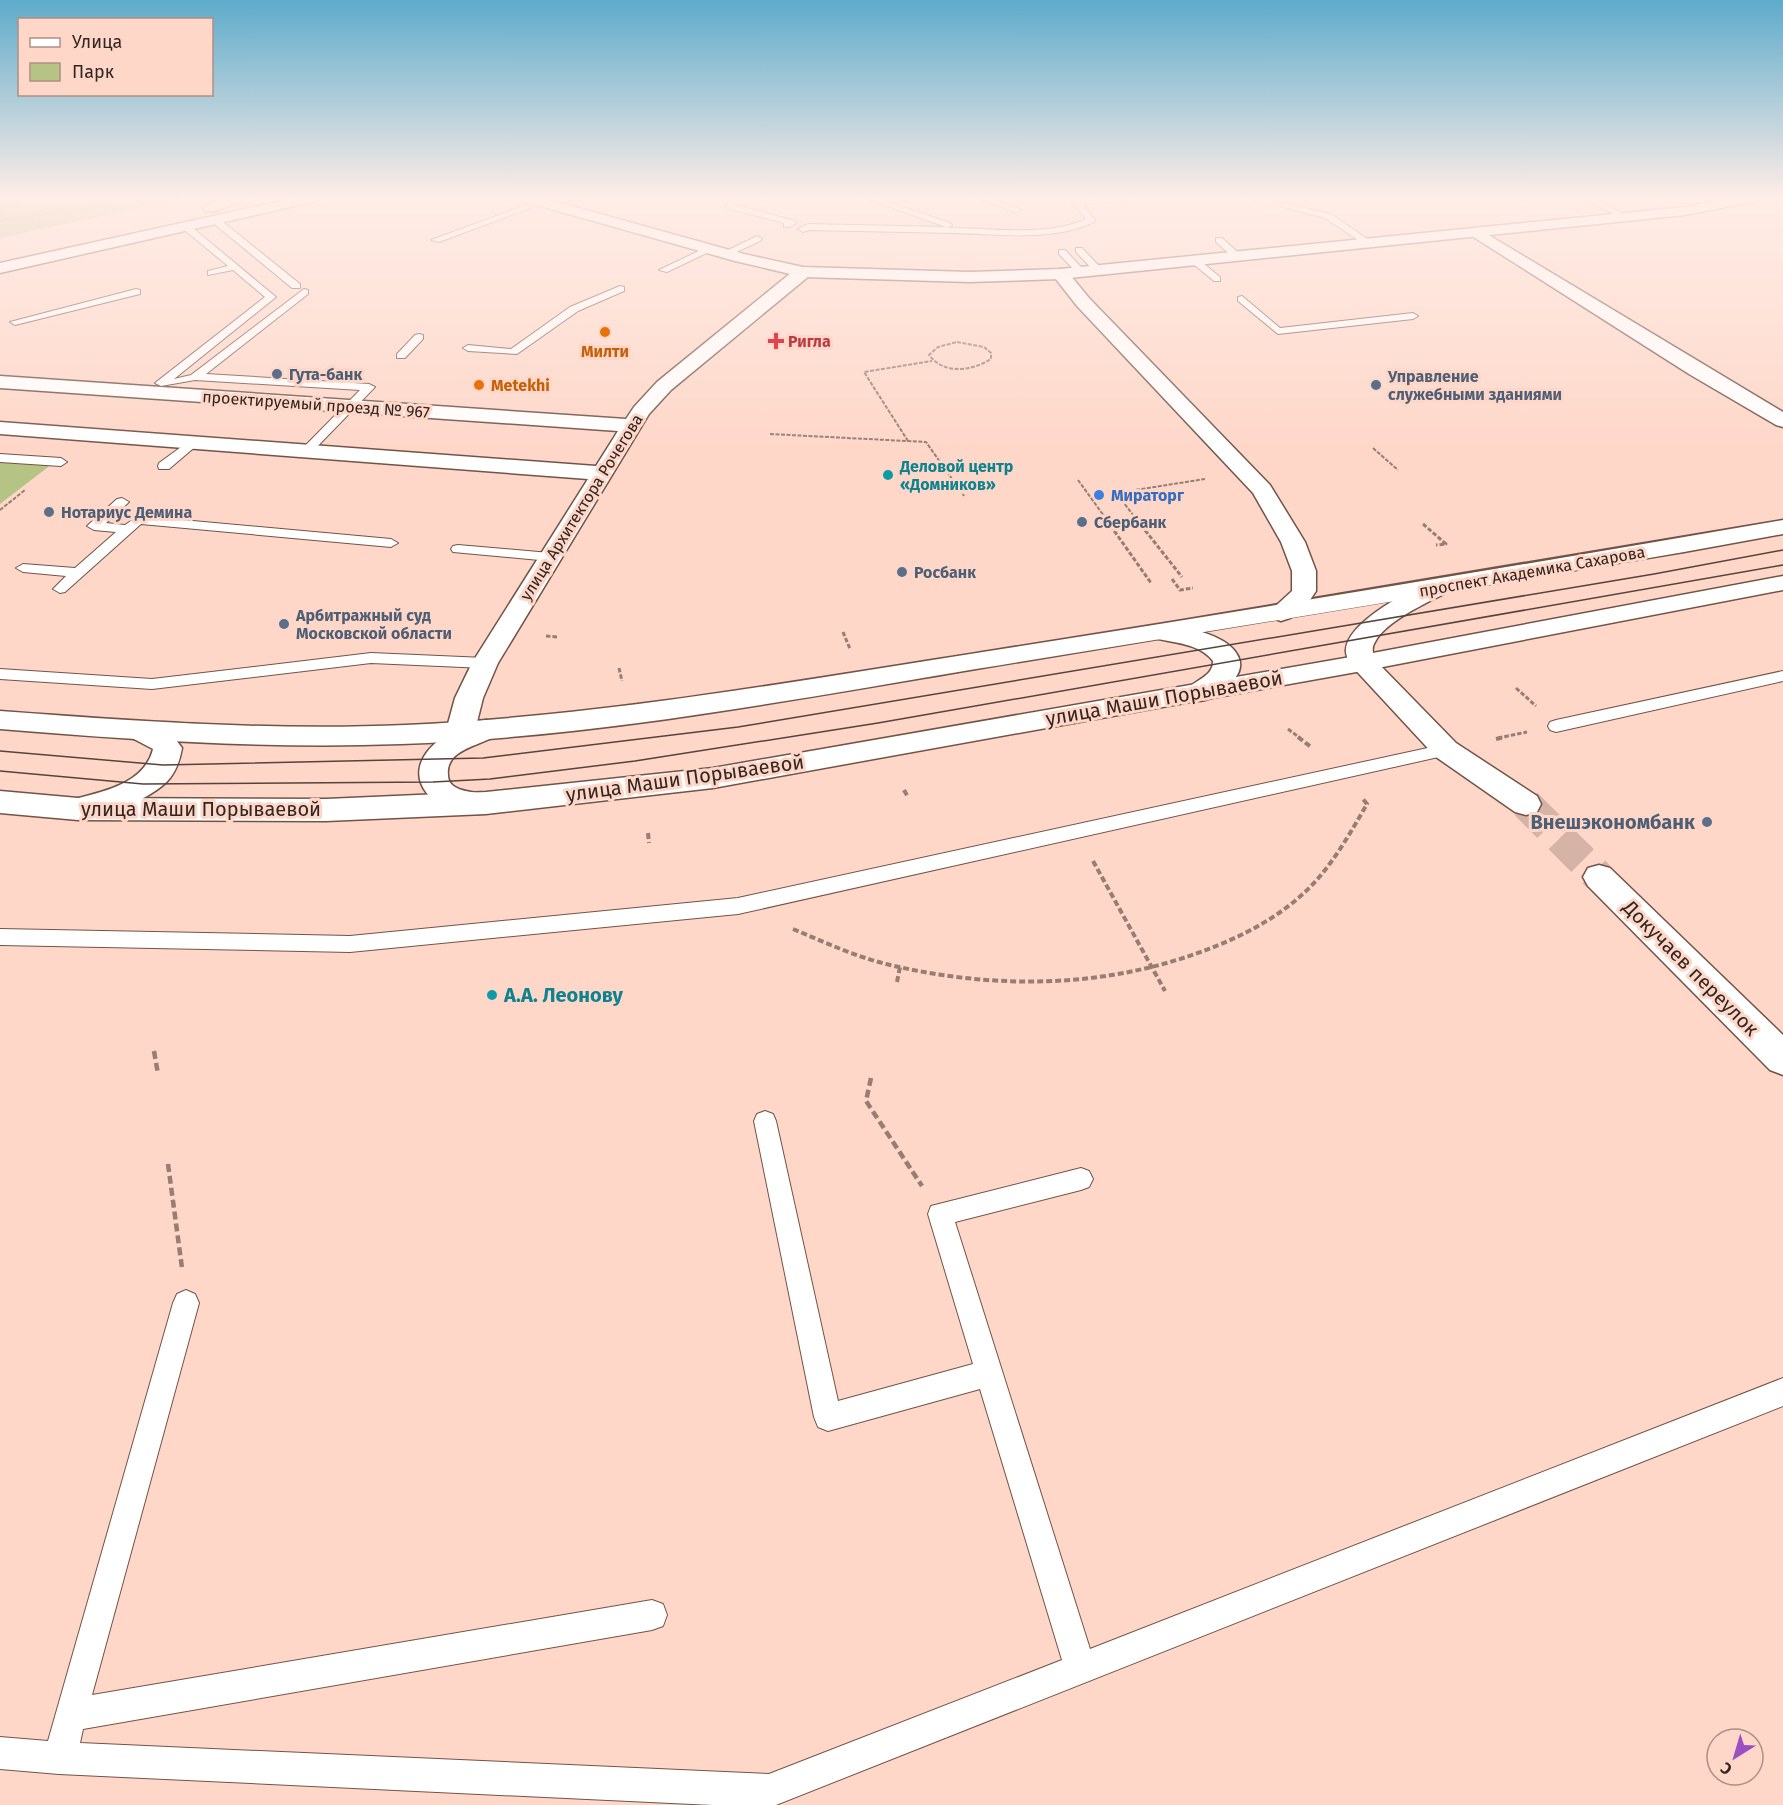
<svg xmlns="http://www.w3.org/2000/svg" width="1783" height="1805" viewBox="0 0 1783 1805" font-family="'Fira Sans',sans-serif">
	<rect width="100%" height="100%" fill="#fed7c9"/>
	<g fill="#b5c485">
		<polygon points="0,197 191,197 0,238"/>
		<polygon points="0,460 52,464 0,504"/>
	</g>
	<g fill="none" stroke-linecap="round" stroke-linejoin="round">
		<polyline stroke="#d5b3a7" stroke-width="32" stroke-dasharray="32 16" stroke-linecap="butt" points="1526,804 1599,877"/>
		<defs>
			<g id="service">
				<polygon points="548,197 559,197 439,242 431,240"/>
				<path d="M862,197h12l76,26 2,2 -4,3c40,0 101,9 138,-9l-14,-17 1,-2 59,-3 -4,3 -46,4 13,16 -1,2c-42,20 -96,12 -141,11 -48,-1 -96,-2 -144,-3l-6,2 -5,-3 10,-5 138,3z"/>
				<polygon points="974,197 986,197 1022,210 1015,212"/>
				<polygon points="1243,197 1257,197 1331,214 1375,244 1367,246 1325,218"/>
				<polygon points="1581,197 1591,197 1632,218 1625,220"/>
				<polygon points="729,203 795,221 796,223 790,227 784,227 784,223 726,208 726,204"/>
				<polygon points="212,218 218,218 300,284 300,288 292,288 212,222"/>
				<polygon points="182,224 188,224 276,297 174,379 191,375 304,289 308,290 308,294 206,374 369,384 375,387 310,454 306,455 300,451 360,390 195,380 161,386 155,383 265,297 233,270 208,275 208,271 228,266 182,228"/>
				<polygon points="757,236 762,239 760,241 728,256 720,254"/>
				<polygon points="1216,238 1222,238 1241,255 1241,259 1235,259 1216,242"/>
				<polygon points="707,247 715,249 667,272 659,270"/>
				<polygon points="1076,248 1082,248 1101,268 1101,272 1095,272 1076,252"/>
				<polygon points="1059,250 1065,250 1084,270 1084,274 1078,274 1059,254"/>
				<polygon points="1192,259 1198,259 1220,277 1220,281 1214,281 1192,263"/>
				<polygon points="620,286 624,287 624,291 578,311 517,354 468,351 463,348 468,345 511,349 570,307"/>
				<polygon points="136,289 140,290 140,294 15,325 10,322"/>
				<polygon points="1242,296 1280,328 1413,313 1418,316 1413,319 1278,334 1238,301 1238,297"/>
				<polygon points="419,334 423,335 423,339 405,358 397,358 397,354 415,335"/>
				<polygon points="192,439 198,443 196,446 169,469 159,469 158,466 159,463"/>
				<polygon points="0,454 61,458 67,462 61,466 0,462"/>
				<polygon points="122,498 129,502 106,523 125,525 138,516 391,539 398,543 391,547 141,524 65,592 60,593 53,589 66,576 23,572 16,568 23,564 75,568 116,532 94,530 87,526 117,499"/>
				<polygon points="458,545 550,553 557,557 550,561 453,552 451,549 453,546"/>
				<polygon points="371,653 485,658 493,663 485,668 371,663 152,689 0,679 0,669 152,679"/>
				<polygon points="1783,671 1783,681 1556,732 1550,730 1548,726 1550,722 1556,720"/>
				<polygon points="1446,744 1452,746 1455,750 1452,754 738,914 350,952 0,945 0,929 350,936 738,898"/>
				<polygon points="765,1111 773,1114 776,1121 838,1401 973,1364 928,1214 931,1206 1081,1168 1089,1171 1093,1179 1089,1187 1081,1190 955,1222 1090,1649 1783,1378 1783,1406 776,1805 713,1805 59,1774 0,1769 0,1737 48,1741 173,1303 177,1294 186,1290 195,1294 199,1303 92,1695 652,1600 663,1604 667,1615 663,1626 652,1630 83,1729 80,1743 769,1774 1062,1660 980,1389 828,1431 818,1427 814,1417 754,1121 757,1114"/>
			</g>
			<g id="minor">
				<polygon points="1477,228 1783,412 1783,427 1776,425 1689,374 1472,236 1469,233"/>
				<path d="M803,267l8,5 -2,4 -138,114 -22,24 -151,249 -15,35 -6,24 9,-2 10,2 4,7c-1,3 -3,6 -5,7 -16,10 -50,14 -47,39 0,5 2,9 7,12 11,7 28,5 41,8l4,8 -4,8c-55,16 -113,-37 -48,-77l-2,-3 9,-33 17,-35 116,-184 -588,-45v-12l596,44 22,-35 -618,-43v-12l626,43 8,-12 23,-25 140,-114z"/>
				<polygon points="1060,269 1066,270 1089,298 1270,485 1305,542 1316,571 1316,591 1306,606 1290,618 1281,621 1272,618 1268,613 1292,591 1292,571 1281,542 1253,493 1077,306 1052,274"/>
				<path d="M1163,624c22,3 72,11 77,38 3,17 -26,39 -42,39 -3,0 -6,-2 -9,-3l-4,-6c9,-13 28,-14 28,-31 -14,-18 -39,-18 -59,-23l-4,-6 4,-6z"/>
				<path d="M142,722l29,11 11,15c-2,11 -5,21 -12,30 -16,21 -78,46 -103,39l-4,-8 4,-8c32,-9 77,-15 86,-52l-21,-11 -4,-7 4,-7z"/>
			</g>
			<g id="tertiary">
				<polygon points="226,197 245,197 243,200 215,211 205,211 203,208 205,205"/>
				<path d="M1437,581l9,2 3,5 -3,5c-20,10 -61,29 -71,49 -4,6 -2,12 0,18l81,83 81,53 4,8 -4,8 -11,3 -11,-3 -79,-55 -87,-94c-1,-4 -4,-10 -3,-14 3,-28 67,-62 91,-68z"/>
				<polygon points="1599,865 1610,868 1783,1035 1783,1075 1770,1070 1588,886 1583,877 1588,868"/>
			</g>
			<path id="secondary" d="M1783,520v14l-99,18c-236,41 -472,79 -708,117 -190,32 -382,68 -575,75 -134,5 -268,-4 -401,-15v-18c135,10 271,20 406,14 196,-9 390,-44 583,-74 265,-42 530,-85 794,-131z"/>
			<g id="primary">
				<polygon points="299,197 324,197 317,201 0,273 0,263"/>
				<polygon points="517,197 539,197 744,254 803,267 969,272 1060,269 1685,207 1735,197 1763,197 1756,201 1685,215 1060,279 969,282 803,277 735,261 519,200"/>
				<polygon points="1783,576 1783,590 1362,671 713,788 486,814 326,821 78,820 0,813 0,791 78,798 326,799 486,792 713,768 1362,655"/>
			</g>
		</defs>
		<use href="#service" stroke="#735346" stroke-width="2"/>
		<use href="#minor" stroke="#735346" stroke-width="3"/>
		<use href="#tertiary" stroke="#735346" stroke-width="3"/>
		<use href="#secondary" stroke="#735346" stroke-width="3"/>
		<use href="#primary" stroke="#735346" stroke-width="3"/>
		<g stroke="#987d73" stroke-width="1.5" stroke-dasharray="3 1.5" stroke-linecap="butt">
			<polyline points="0,209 26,197"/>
			<polyline points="0,221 89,208 121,209"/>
		</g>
		<g stroke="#987d73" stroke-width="2" stroke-dasharray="4 1.5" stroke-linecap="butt">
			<path d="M957,342l27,5 7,6v6c-19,12 -47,16 -62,-4l9,-8z"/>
			<polyline points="770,434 926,442 964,496"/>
			<polyline points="908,441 864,372 932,361"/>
			<polyline points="1373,448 1398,470"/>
			<polyline points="1078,480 1104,516"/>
			<polyline points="0,510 25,490"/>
			<polyline points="1134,516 1116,493 1205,479"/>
		</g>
		<g stroke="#987d73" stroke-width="3" stroke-dasharray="4.5 2" stroke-linecap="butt">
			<polyline points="1103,515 1151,583"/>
			<polyline points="1133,515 1182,577"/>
			<polyline points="1423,524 1446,544 1436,545"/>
			<polyline points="1172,579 1180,590 1193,588"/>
			<polyline points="843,632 850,649"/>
			<polyline points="546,636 558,637"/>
			<polyline points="619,668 622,681"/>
			<polyline points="1516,688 1536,706"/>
			<polyline points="1288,729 1300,738"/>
			<polyline points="1498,738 1527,732"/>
		</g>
		<g stroke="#987d73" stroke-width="4" stroke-dasharray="6 3" stroke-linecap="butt">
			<polyline points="1298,737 1311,747"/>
			<polyline points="1496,739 1505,737"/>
			<polyline points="904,790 908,797"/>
			<polyline points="648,833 649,843"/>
			<polyline points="1093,861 1165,991"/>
			<path d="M793,929c31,13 61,27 93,35 108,26 221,25 325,-16 34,-13 67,-31 93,-55 27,-25 45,-58 63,-89l-4,-5"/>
			<polyline points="897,982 900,967"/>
		</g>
		<g stroke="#987d73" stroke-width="4.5" stroke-dasharray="8 4" stroke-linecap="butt">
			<polyline points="154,1051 158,1074"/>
			<polyline points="871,1078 866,1101 922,1186"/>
			<polyline points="168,1164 182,1268"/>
		</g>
		<use href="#service" fill="#fff" fill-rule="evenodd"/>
		<use href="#minor" fill="#fff" fill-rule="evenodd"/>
		<use href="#tertiary" fill="#fff" fill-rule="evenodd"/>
		<use href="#secondary" fill="#fff" fill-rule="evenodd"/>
		<use href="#primary" fill="#fff" fill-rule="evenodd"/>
		<g stroke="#55433c" stroke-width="1.5">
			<polyline points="0,751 163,765 483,758 738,727 1654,574 1783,550"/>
			<polyline points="0,771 143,784 433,782 490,779 635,761 878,723 1783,565"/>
		</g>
	</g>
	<linearGradient id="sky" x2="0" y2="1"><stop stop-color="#5eabcb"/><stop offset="0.44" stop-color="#ffede7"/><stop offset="1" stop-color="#ffede7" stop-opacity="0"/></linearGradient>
	<rect width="1783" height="449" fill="url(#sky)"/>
	<g fill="#e8710a" stroke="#fed7c9" stroke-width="2">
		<circle cx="605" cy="332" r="6"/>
		<circle cx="479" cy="385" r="6"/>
	</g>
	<path fill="#e0444e" stroke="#fed7c9" stroke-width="2" d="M773 332h6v6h6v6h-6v6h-6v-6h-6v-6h6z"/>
	<g fill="#5c6f8a" stroke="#fed7c9" stroke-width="2">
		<circle cx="277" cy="374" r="6"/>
		<circle cx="1376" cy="385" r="6"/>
		<circle cx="49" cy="512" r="6"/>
		<circle cx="1082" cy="522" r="6"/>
		<circle cx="902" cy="572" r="6"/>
		<circle cx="284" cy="624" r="6"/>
		<circle cx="1707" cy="822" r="6"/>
	</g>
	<g fill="#0f9aa8" stroke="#fed7c9" stroke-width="2">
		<circle cx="888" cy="475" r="6"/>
		<circle cx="492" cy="995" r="6"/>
	</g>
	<circle fill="#3f7fe0" stroke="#fed7c9" stroke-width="2" cx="1099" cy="495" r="6"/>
	<g text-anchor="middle" stroke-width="6" stroke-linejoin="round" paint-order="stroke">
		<g font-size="16" font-weight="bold" fill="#be3a42" stroke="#fed7c9" text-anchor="start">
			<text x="788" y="347">Ригла</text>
		</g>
		<g font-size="16" font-weight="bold" fill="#c56008" stroke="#fed7c9">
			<text x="605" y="357">Милти</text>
			<text x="491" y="391" text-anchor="start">Metekhi</text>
		</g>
		<g font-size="16" font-weight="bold" fill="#4e5e75" stroke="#fed7c9" text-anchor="start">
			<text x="289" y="380">Гута-банк</text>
			<text x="1388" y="382">Управление<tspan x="1388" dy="18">служебными зданиями</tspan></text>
			<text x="61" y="518">Нотариус Демина</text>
			<text x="1094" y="528">Сбербанк</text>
			<text x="914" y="578">Росбанк</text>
			<text x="296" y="621">Арбитражный суд<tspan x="296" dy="18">Московской области</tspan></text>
		</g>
		<g font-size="16" fill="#33251f" stroke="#fed7c9">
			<text transform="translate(316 404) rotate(4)" y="6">проектируемый проезд № 967</text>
			<text transform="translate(581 507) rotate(-58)" y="6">улица Архитектора Рочегова</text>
			<text transform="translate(1532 571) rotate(-10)" y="6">проспект Академика Сахарова</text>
		</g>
		<g font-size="16" font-weight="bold" fill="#0d838f" stroke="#fed7c9" text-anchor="start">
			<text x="900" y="472">Деловой центр<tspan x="900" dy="18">«Домников»</tspan></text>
		</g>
		<g font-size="16" font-weight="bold" fill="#366cbe" stroke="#fed7c9" text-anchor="start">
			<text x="1111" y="501">Мираторг</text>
		</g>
		<g font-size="20" fill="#33251f" stroke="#fed7c9">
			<text transform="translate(1164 698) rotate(-10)" y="7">улица Маши Порываевой</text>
			<text transform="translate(685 778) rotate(-8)" y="7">улица Маши Порываевой</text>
			<text x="201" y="816">улица Маши Порываевой</text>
			<text transform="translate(1691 968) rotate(45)" y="7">Докучаев переулок</text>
		</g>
		<g font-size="20" font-weight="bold" fill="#4e5e75" stroke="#fed7c9" text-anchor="end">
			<text x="1695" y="829">Внешэкономбанк</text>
		</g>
		<g font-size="20" font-weight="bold" fill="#0d838f" stroke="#fed7c9" text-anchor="start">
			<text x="504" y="1002">А.А. Леонову</text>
		</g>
	</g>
	<rect x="18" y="18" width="195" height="78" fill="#fed7c9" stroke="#ad9085" stroke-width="1.5"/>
	<rect x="30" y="38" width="30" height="9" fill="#ffffff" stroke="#ad9085" stroke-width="1.5"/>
	<text x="72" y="48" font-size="18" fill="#33251f">Улица</text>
	<rect x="30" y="63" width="30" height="18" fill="#b5c485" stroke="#ad9085" stroke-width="1.5"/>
	<text x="72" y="78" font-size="18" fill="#33251f">Парк</text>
	<g transform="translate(1735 1757) rotate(217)"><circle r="28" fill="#fed7c9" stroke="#ad9085" stroke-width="1.5"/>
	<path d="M0-4.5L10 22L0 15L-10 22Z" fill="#9a50c3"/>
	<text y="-9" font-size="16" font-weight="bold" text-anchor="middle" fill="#33251f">С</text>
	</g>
</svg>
